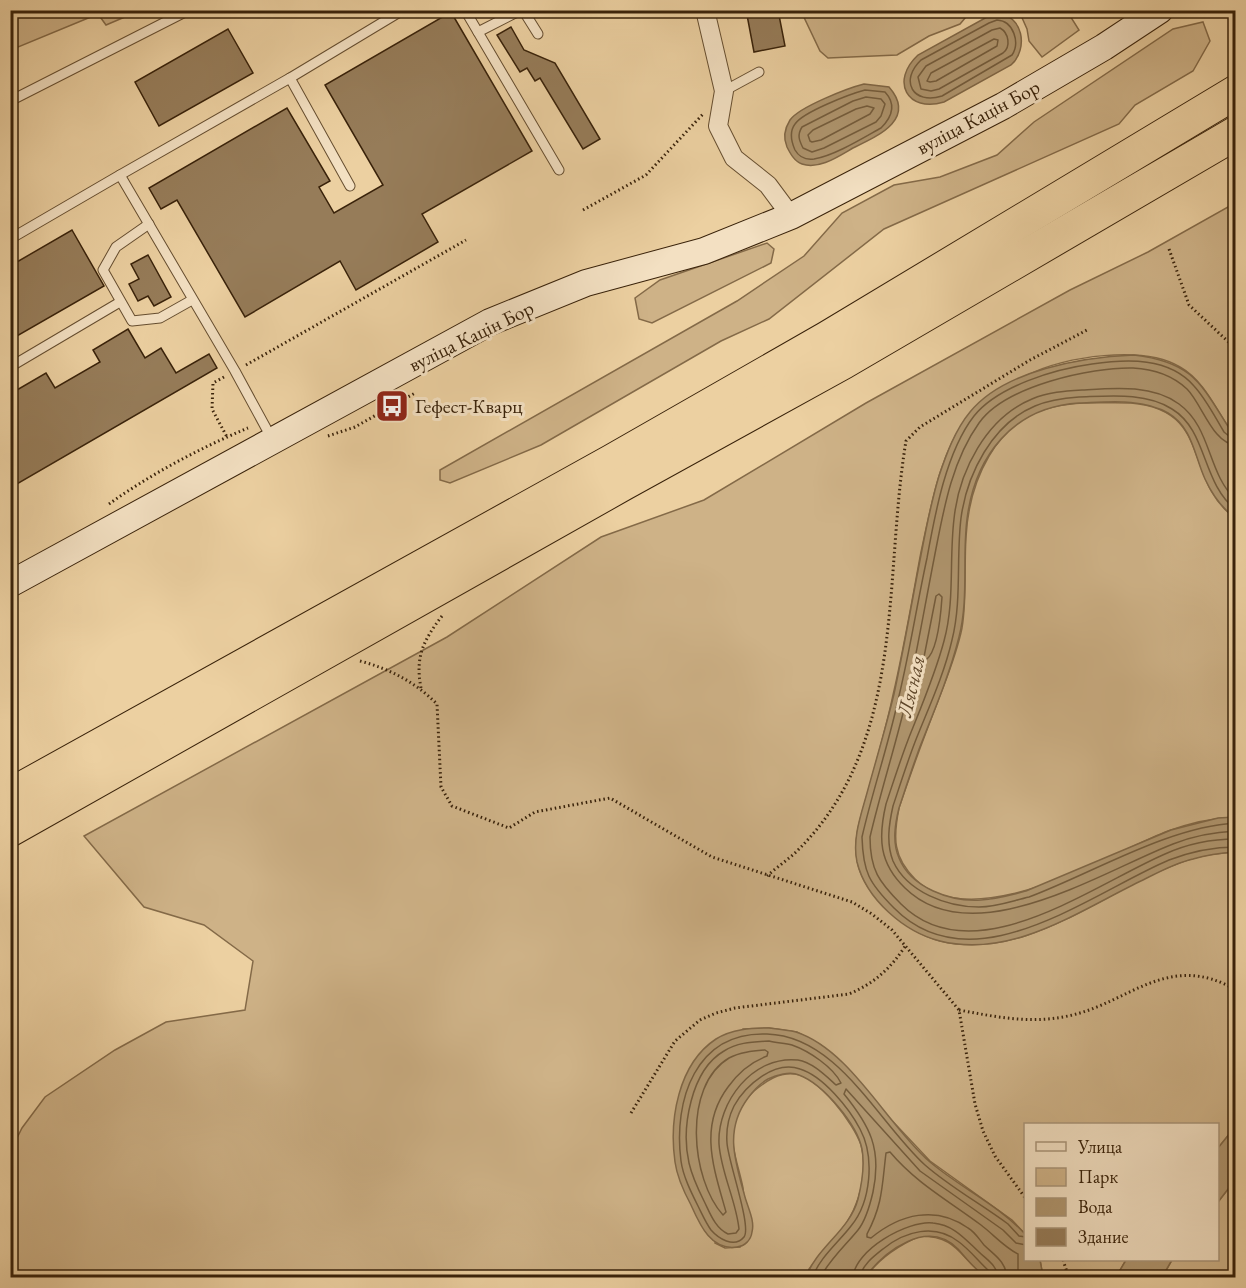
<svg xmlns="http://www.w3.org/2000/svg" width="1246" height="1288" viewBox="0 0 1246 1288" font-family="'EB Garamond',serif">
	<rect width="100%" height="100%" fill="#ecd0a1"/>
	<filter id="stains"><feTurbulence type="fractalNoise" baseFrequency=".00333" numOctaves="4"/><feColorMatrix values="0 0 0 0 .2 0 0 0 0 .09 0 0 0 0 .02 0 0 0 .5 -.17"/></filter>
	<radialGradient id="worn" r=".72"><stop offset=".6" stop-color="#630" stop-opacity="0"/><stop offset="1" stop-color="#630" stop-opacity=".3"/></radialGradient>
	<g fill="#ceb287" stroke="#846a48" stroke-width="1.5">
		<polygon points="11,10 139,10 139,11 106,25 98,14 11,50"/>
		<polygon points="801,11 801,10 971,11 960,24 929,36 897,55 828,58 820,51"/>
		<polygon points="1019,11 1067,11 1079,30 1042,57 1029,41 1027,29"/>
		<polygon points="1203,22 1210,41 1193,71 1135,105 1119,124 884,229 769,319 721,341 541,445 450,483 440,480 440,470 737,301 804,256 842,213 894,185 940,177 997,155 1034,122 1173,29"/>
		<path d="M1235,203v231l-6,-6c-14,-21 -26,-48 -49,-61 -36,-22 -116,-11 -152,8 -11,6 -21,13 -31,20 -9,6 -23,12 -29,21 -29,38 -37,91 -47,136 -9,48 -17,96 -28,143 -7,34 -17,67 -26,100 -6,21 -14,43 -10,65 6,35 49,72 83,81 89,22 168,-55 248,-81 15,-5 31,-7 47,-8v275l-17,21v-24h-192l-1,110 -13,-14 -82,-59 -109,-116 -24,-13 -28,-4 -26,1 -28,214 10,5 15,-1c1,-19 6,-41 3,-59 -4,-21 -13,-41 -10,-63 3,-12 12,-26 21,-34 12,-10 25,-19 41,-17 23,2 59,50 66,71 5,17 2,42 -5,59 -9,25 -31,45 -47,65l-3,9 -795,-1 -1,-125 12,-24 23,-31 70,-47 51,-28 79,-12 8,-49 -49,-36 -60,-18 -60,-71 363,-199 154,-100 103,-37 162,-97 204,-113 78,-38z"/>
		<polygon points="767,243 774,249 771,263 652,323 639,319 635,298 660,280"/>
		<path d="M1131,403c83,7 51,77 104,115v299c-22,1 -45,6 -67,14 -62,24 -194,106 -253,48 -22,-22 -22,-41 -16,-71 12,-36 25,-71 39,-107 9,-24 19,-48 24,-73 5,-30 2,-61 4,-91 3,-55 29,-117 87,-130 25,-6 52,-4 78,-4z"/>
		<polygon points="1235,1180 1235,1277 1162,1278 1172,1260 1218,1260 1218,1202"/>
		<path d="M920,1236c40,0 40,25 68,41l-123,1c14,-20 32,-32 55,-42z"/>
		<polygon points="1040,1260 1126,1260 1116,1277 1040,1278 1042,1271"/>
	</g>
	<g fill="#af956e" stroke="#806746" stroke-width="1.5">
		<path d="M997,14c26,0 32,35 14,51l-67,37c-37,11 -54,-21 -26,-47l69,-38z"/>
		<path d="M864,84l25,3c28,32 -11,49 -36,61 -14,8 -34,22 -51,16 -8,-3 -12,-11 -15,-17 -4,-9 -2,-19 3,-27 9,-13 58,-32 74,-36z"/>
		<path d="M1134,355c58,7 66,27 95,73l6,6v84c-13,-10 -23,-24 -30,-39 -11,-24 -12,-51 -37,-66 -25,-15 -60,-11 -89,-10 -66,4 -104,53 -112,116 -5,39 2,79 -8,118 -9,36 -24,72 -38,107 -8,21 -15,43 -22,64 -4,16 -7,34 0,50 12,30 52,44 82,42 16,-1 30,-5 45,-9l145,-61 47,-12 17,-1v35c-14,1 -28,3 -42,7 -18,4 -34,13 -50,21 -63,30 -130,79 -203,61 -36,-9 -74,-42 -83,-79 -5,-23 4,-47 10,-69 9,-33 19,-66 27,-99 10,-46 18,-93 27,-139 5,-26 10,-53 18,-79 7,-21 16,-46 31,-64 34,-42 113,-55 164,-57z"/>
		<path d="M769,1028c9,1 19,2 27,4 55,18 91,93 134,130 31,26 68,43 95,72l1,26h14l2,11 -2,6c-13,1 -40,3 -51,1 -10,-3 -24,-21 -31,-29 -31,-31 -73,2 -93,28h-59c11,-30 44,-47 52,-78 4,-16 7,-33 4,-50 -5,-25 -39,-65 -63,-74 -9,-4 -23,0 -31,4 -7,4 -15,12 -20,19 -24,32 -13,63 -3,99 3,11 10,24 7,35 -1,8 -7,14 -15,15 -26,4 -37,-22 -46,-42 -7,-13 -14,-28 -16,-43 -6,-42 3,-98 41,-123 16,-10 35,-11 53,-11z"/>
		<polygon points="1235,1127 1235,1180 1218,1202 1218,1148"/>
		<polygon points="1126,1260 1172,1260 1162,1277 1116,1277"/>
	</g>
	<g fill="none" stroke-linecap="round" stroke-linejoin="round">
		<g stroke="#745c3c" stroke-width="1.5">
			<path d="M997,20c17,1 23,23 15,35l-70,41c-29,9 -43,-15 -21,-36l68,-37z"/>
			<path d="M1000,28c9,5 11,19 3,25l-64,36 -8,2 -10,-2 -3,-12 8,-11 66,-36z"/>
			<polygon points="994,39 998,40 997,46 936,81 930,82 927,81 931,73"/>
			<path d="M865,90l20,2c12,13 7,25 -4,36 -18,10 -47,28 -67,31 -8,1 -15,-2 -19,-9 -4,-9 -6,-18 0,-26 8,-12 55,-30 70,-34z"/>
			<path d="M866,97l15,2 4,5 -4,12 -5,6 -52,26 -12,4 -9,-4c-4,-8 -6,-13 -1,-21l51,-26z"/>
			<polygon points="867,106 874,108 870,114 821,140 812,142 810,141 808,135 813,130 856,109"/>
			<path d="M1236,438l-6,-1 -6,-5c-9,-15 -18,-33 -30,-46 -25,-29 -67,-27 -102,-22 -37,5 -94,22 -118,52 -28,36 -39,98 -47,142 -10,46 -17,92 -28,138 -10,47 -26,93 -37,141 1,35 7,46 32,71 79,80 197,-15 275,-48 21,-8 44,-13 67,-13"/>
			<path d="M1236,445c-23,-1 -34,-41 -49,-56 -15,-14 -34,-20 -54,-21 -42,-1 -128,18 -154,55 -28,39 -36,90 -45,136 -9,46 -17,93 -27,138 -11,47 -26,93 -37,140 0,33 9,45 31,67 72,72 192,-19 264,-50 22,-10 46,-15 71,-15"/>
			<path d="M1236,500c-29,-27 -24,-72 -57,-96 -27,-20 -66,-16 -97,-14 -17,1 -34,2 -50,9 -46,19 -73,72 -78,120 -5,41 1,82 -10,122 -9,34 -23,66 -36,99 -8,21 -15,43 -22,64 -8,34 -7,59 19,84 68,67 198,-17 268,-44 20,-8 41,-12 63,-13"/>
			<path d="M1236,510c-35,-28 -28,-79 -64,-101 -26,-17 -63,-13 -93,-12 -14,1 -30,3 -44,9 -43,18 -68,68 -74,112 -5,41 1,82 -9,122 -8,35 -24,69 -37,102 -8,21 -15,43 -22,64 -4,18 -7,37 0,55 14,31 54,46 86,46 17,0 33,-6 50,-10 64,-24 138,-70 207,-74"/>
			<path d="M939,594l3,3c-1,15 -4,54 -16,63l-2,-3 12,-61z"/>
			<path d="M769,1041c7,2 16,2 23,4 17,6 41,22 49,38l-5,2c-10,-9 -24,-23 -38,-25 -45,-5 -81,42 -79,84 2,29 17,56 20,85l-3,4 -8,1c-13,-6 -18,-21 -24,-33 -6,-12 -12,-25 -15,-38 -8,-35 2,-93 35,-112 14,-9 29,-9 45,-10z"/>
			<path d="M765,1050l3,2 -1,4c-16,6 -29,17 -39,31 -30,40 -14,82 -2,125l-3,3c-32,-35 -41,-129 6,-157 11,-6 24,-7 36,-8z"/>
			<path d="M812,1278c8,-21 26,-35 39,-52 20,-24 24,-69 9,-97 -11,-21 -37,-53 -60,-60 -26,-9 -55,17 -66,37 -6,12 -8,24 -7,37 1,18 25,84 17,94 -10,12 -26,1 -33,-7 -5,-7 -9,-16 -13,-24 -7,-14 -15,-30 -17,-45 -8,-61 15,-130 86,-127 71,2 111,88 158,131 25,22 56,39 83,59l11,12 7,1"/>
			<path d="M820,1278c10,-19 25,-32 38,-48 8,-10 12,-25 15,-38 9,-43 -3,-66 -29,-98l2,-5 74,82 83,59 13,13 10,2"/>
			<path d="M853,1278c1,-28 55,-58 80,-55 21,2 32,16 46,29 8,8 18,13 19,26"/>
			<path d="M860,1278c1,-12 14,-22 23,-29 22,-18 52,-26 76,-7 11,8 20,20 30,29l1,7"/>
			<path d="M1007,1278c-1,-17 -13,-23 -23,-33 -5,-6 -9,-13 -16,-17 -32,-23 -68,-14 -97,10l-4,-1v-3c16,-30 15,-49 19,-81l4,-1c26,31 59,49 91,73 12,9 23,22 37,29v24"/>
		</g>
	</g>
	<g fill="#967c59" stroke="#39220a" stroke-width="1.5">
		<polygon points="769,10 778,10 785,46 754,52 747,15"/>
		<polygon points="451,12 532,151 422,214 438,242 356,290 340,261 245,317 177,200 161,209 149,188 287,108 330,181 319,187 334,213 383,185 325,85"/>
		<polygon points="511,27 524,50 555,63 600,139 583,149 540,78 535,81 527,68 520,72 497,35"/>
		<polygon points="228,29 253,73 159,126 135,82"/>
		<polygon points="72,230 104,286 10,340 10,266"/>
		<polygon points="148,255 171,297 154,306 148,296 138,301 129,284 139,279 131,264"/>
		<polygon points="128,329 145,358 161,348 176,373 209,354 217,368 10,488 10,394 46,373 55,388 100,362 93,350"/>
	</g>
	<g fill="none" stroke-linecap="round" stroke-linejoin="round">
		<defs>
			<g id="lane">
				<polyline points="465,10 559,170"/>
				<polyline points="523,10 538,34"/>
				<polyline points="478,32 521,10"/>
				<polyline points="290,78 403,10"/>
				<polyline points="724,91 759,72"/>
				<polyline points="10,101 189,10"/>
				<polyline points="120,175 290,78 350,186"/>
				<polyline points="149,224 116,247 103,270 132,321 160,318 192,300"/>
				<polyline points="10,239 120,175 235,371 272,439"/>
				<polyline points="10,367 120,302"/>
			</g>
			<polyline id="street" points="705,10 724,91 718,126 734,158 768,185 791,216"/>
			<polyline id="secondary" points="10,584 490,322 586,283 704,251 791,216 1003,106 1104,47 1160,10"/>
			<g id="highway">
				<polyline points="10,795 612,461 827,338 1236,92"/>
				<polyline points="10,830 623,484 844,362 1236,133"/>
			</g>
		</defs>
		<use href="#lane" stroke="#664e30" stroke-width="11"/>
		<use href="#street" stroke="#664e30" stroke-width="20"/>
		<use href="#secondary" stroke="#39220a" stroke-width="28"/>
		<use href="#highway" stroke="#39220a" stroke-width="35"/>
		<g stroke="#39220a" stroke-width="3" stroke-dasharray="1.5 3" stroke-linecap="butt">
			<polyline points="583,210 646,175 703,114"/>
			<polyline points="1169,249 1189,305 1236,349"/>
			<polyline points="246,365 466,240"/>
			<polyline points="224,377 213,383 212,409 227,437"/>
			<polyline points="328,436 355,427 415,393"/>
			<path d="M109,504c42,-30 91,-56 139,-76"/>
			<path d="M360,661c30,8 55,21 77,43l4,83 11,19 57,22 26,-16 75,-14 102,59 140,45 20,12 20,16 67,80 16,94 8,27 12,25 31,43"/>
			<path d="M421,688c-6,-31 2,-47 21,-72"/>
			<path d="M767,876c10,-9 22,-17 31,-26 109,-108 85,-271 108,-409l14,-14 110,-67 57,-30"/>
			<path d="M959,1010c37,7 71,14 109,6 60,-12 100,-66 168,-26"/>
			<path d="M631,1113l44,-72 25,-21 16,-7 19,-5 114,-14c26,-11 42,-26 57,-49"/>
			<polyline points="1063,1260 1069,1278"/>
		</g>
		<use href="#lane" stroke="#f3e0c2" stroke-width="9"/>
		<use href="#street" stroke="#f3e0c2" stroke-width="18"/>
		<use href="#secondary" stroke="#f3e0c2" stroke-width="26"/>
		<use href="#highway" stroke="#ecd0a1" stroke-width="33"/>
	</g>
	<defs>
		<symbol id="bus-square" viewBox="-11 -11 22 22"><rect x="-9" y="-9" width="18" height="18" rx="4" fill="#8f2418" stroke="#f3e0c2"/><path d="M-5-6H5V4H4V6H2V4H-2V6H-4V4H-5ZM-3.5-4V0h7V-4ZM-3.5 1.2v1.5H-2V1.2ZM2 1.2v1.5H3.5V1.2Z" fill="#fff"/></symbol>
	</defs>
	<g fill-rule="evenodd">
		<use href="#bus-square" x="373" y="387" width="38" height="38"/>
	</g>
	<g text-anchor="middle" stroke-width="6" stroke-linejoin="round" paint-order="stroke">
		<g font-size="20" fill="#39220a" stroke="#f3e0c2">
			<text transform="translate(978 117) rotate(-28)" y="7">вуліца Кацін Бор</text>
			<text transform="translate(471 336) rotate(-26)" y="7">вуліца Кацін Бор</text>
		</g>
		<g font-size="20" fill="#39220a" stroke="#f3e0c2" text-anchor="start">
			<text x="415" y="413">Гефест-Кварц</text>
		</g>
		<g font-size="21" font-style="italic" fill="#5c4428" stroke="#f3e0c2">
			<text transform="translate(911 686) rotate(-77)" y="7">Лясная</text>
		</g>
	</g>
	<rect width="1246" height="1288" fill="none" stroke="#ecd0a1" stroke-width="36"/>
	<rect x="12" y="12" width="1222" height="1264" fill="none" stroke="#39220a" stroke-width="3"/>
	<rect x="18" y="18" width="1210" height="1252" fill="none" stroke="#39220a" stroke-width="1.5"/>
	<rect x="1024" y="1123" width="195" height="138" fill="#f3e0c2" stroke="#a99478" stroke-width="1.5"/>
	<rect x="1036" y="1142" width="30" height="9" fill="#f3e0c2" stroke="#a99478" stroke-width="1.5"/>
	<text x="1078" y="1153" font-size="18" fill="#39220a">Улица</text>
	<rect x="1036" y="1168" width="30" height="18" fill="#ceb287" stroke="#a99478" stroke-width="1.5"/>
	<text x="1078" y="1183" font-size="18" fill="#39220a">Парк</text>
	<rect x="1036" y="1198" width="30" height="18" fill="#af956e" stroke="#a99478" stroke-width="1.5"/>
	<text x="1078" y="1213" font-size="18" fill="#39220a">Вода</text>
	<rect x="1036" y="1228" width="30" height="18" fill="#967c59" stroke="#a99478" stroke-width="1.5"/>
	<text x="1078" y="1243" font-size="18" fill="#39220a">Здание</text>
	<rect width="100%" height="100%" filter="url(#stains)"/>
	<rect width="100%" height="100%" fill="url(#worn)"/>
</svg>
